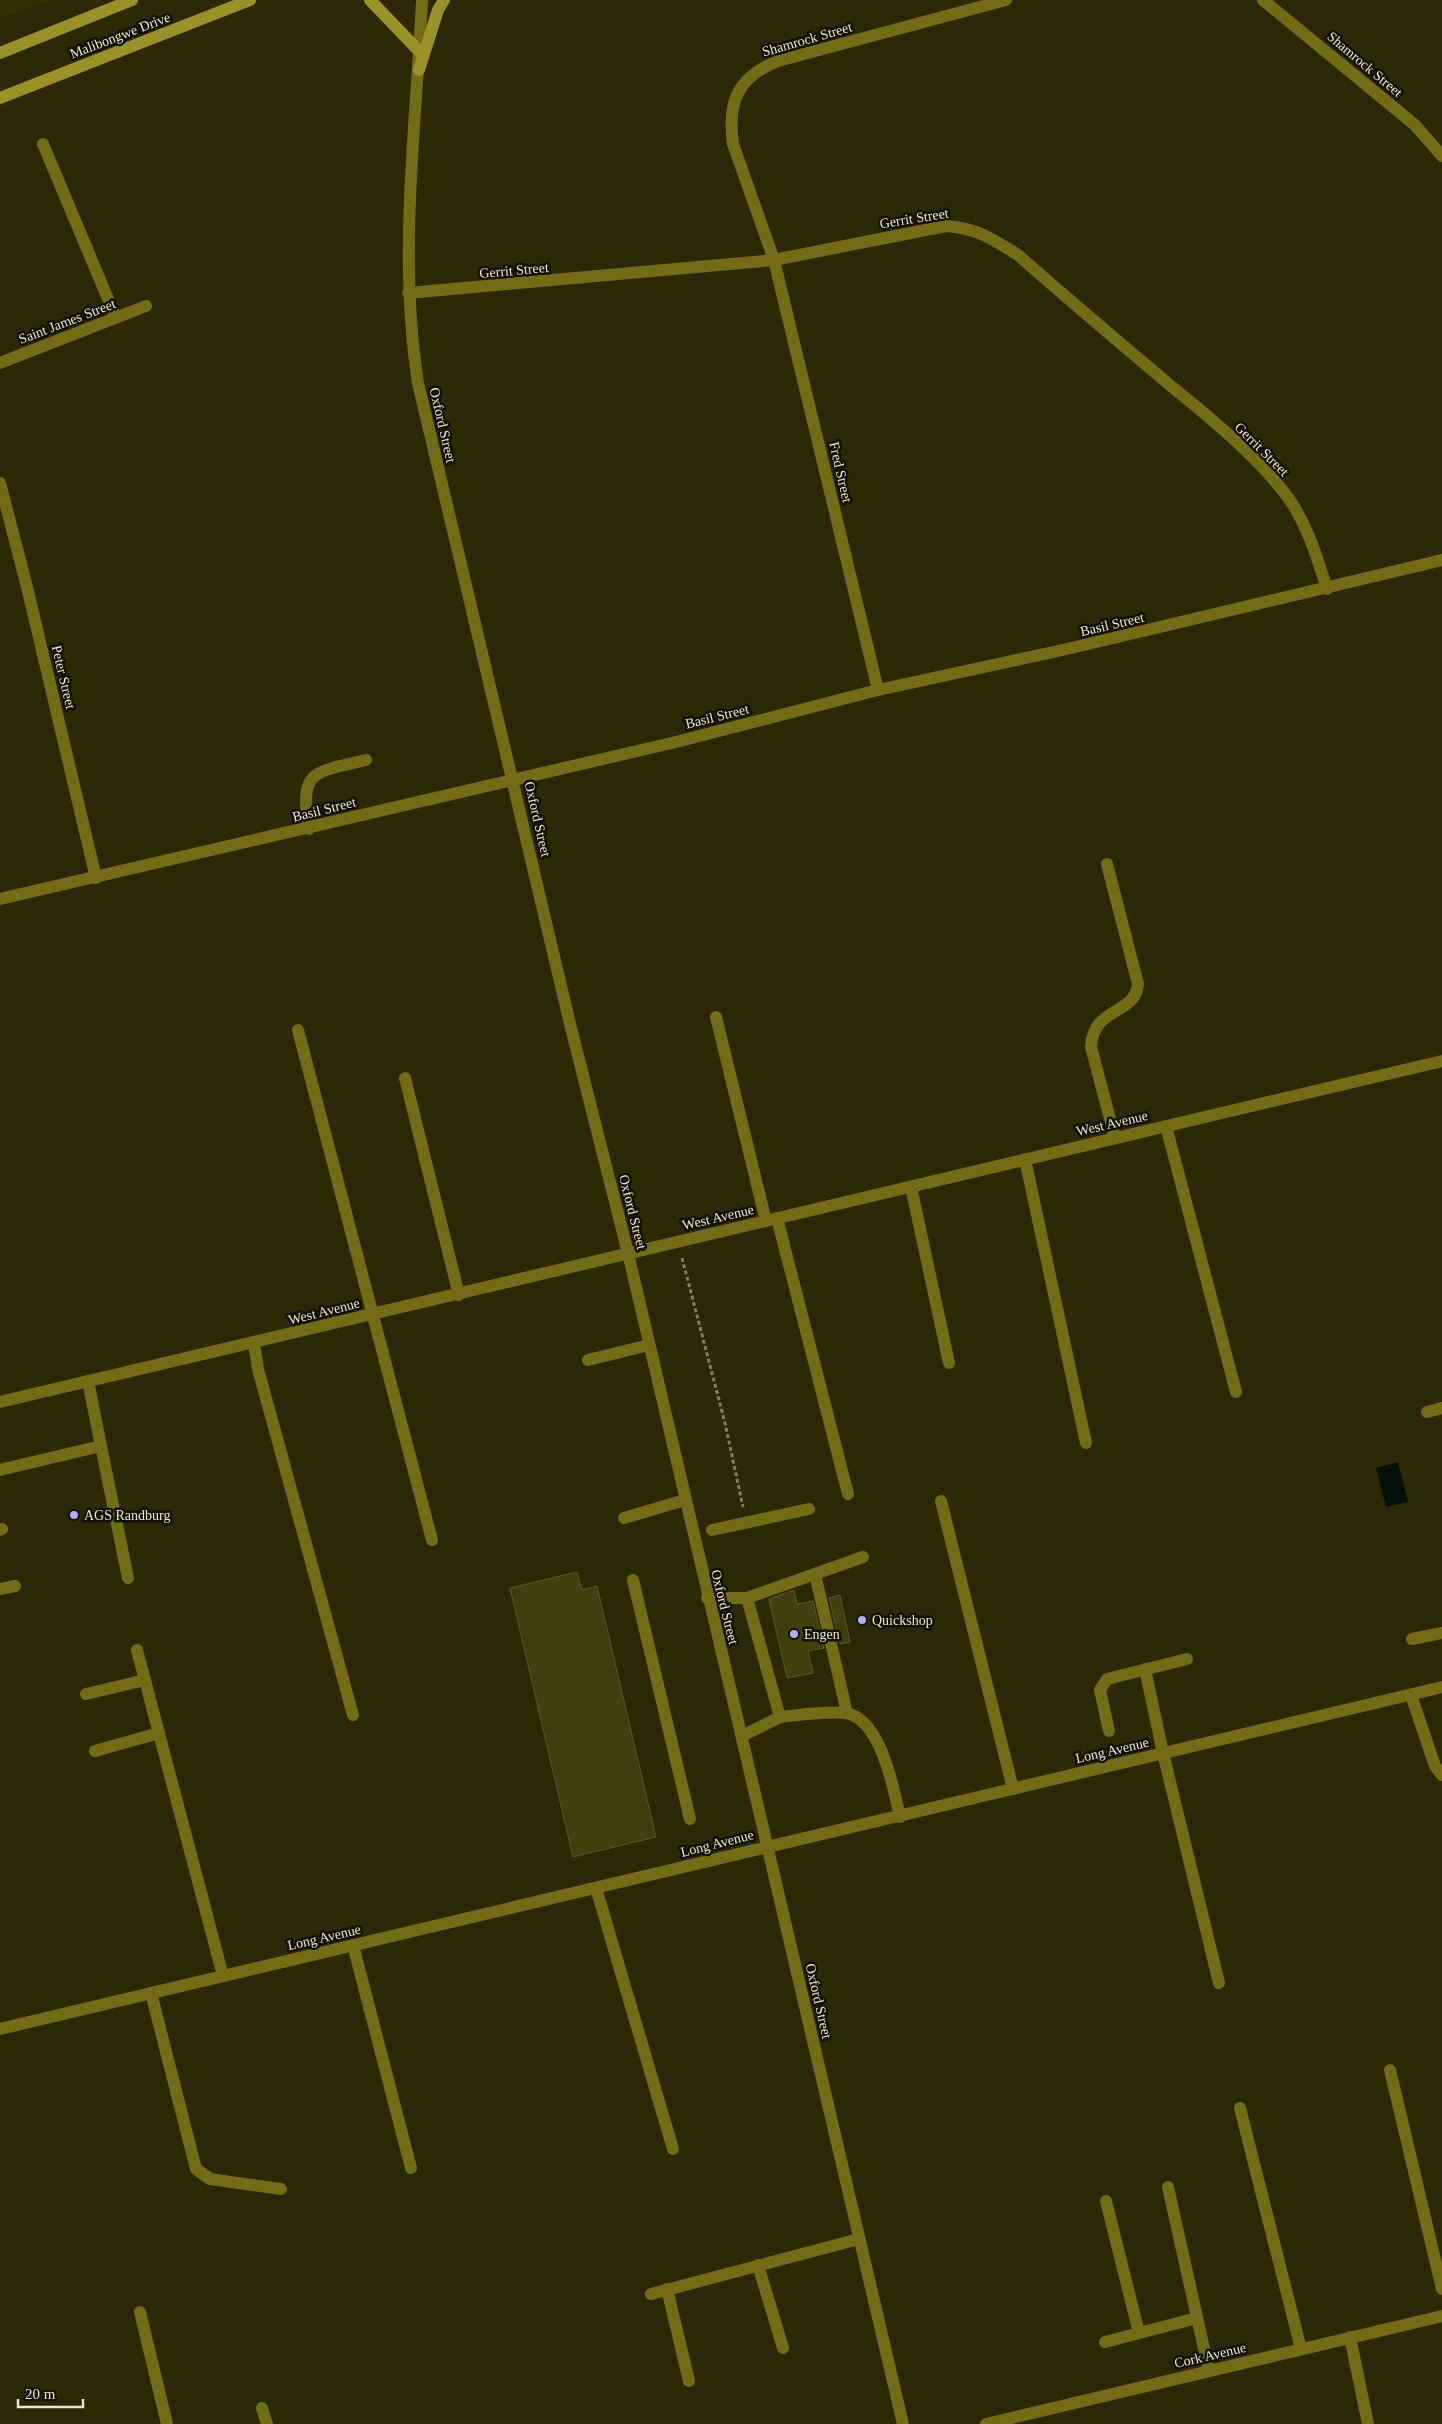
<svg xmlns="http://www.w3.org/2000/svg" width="1442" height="2424" viewBox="0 0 1442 2424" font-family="Georgia,serif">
	<rect width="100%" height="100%" fill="#2b2804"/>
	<polygon fill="#333004" points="0,0 52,0 0,18"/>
	<polygon fill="#001008" points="1398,1462 1408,1502 1386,1507 1376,1468"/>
	<g fill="#423f0f" stroke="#5a5729">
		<polygon points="577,1572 582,1590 597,1586 656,1837 573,1857 510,1588"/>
		<polygon points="794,1590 797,1604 813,1601 824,1648 808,1651 813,1673 787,1678 769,1599"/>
		<polygon points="840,1595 850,1642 840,1644 829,1598"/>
	</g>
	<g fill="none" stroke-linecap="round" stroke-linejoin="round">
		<polyline stroke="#817f60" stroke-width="3" stroke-dasharray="4 2.5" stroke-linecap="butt" points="682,1258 725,1423 743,1507"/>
		<g stroke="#726c17" stroke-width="12">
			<polyline points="43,144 116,318"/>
			<path d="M309,829c-10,-61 5,-56 57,-69"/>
			<polyline points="716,1017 766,1221"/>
			<polyline points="405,1078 459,1295"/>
			<polyline points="1025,1159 1086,1443"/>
			<polyline points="911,1187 949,1363"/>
			<polyline points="777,1218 848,1494"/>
			<polyline points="254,1343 258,1369 353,1715"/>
			<polyline points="588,1360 649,1345"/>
			<polyline points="101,1446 128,1578"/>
			<polyline points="0,1470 101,1446 88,1381"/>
			<polyline points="941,1501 1013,1789"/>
			<polyline points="624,1518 685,1500"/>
			<polyline points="0,1530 2,1529"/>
			<polyline points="712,1530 809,1509"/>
			<polyline points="815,1574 847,1713"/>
			<polyline points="633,1580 690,1819"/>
			<polyline points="0,1589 15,1586"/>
			<polyline points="707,1598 747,1598 780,1717 742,1736"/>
			<polyline points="747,1598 863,1557"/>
			<polyline points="137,1650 223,1976"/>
			<polyline points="1145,1669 1163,1753"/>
			<polyline points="86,1694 145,1680"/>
			<path d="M780,1717c21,-2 44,-6 65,-4 36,5 48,74 55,104"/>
			<polyline points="1109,1731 1100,1690 1107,1679 1187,1659"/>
			<polyline points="95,1751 159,1733"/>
			<polyline points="596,1888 673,2149"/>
			<polyline points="151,1993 196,2169 210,2179 281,2189"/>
			<polyline points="1390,2070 1442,2289"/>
			<polyline points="1240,2108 1301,2349"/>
			<polyline points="1168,2187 1209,2371"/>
			<polyline points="1106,2201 1139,2333"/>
			<polyline points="758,2265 783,2348"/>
			<polyline points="667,2289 689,2381"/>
			<polyline points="651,2294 859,2239"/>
			<polyline points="1350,2337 1368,2424"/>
			<polyline points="1105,2342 1197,2318"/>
			<polyline points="262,2408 267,2424"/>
		</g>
		<g stroke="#726c17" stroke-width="12">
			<polyline points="1263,0 1415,125 1442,156"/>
			<path d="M408,293l366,-33 172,-34c31,2 47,13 72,29 51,45 102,88 153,131 38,31 90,73 118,113 19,27 28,59 38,90"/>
			<polyline points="0,363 146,306"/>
			<polyline points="0,483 27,587 96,878"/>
			<path d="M878,690l-104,-430 -41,-116c-6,-43 5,-67 45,-83l228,-61"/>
			<path d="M1107,864l31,120c-2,31 -45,22 -47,63l24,91"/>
			<polyline points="0,899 676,742 878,690 1067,649 1442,560"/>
			<polyline points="298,1030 432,1540"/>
			<polyline points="1166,1126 1236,1392"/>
			<polyline points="0,1402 1442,1061"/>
			<polyline points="1427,1412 1442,1408"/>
			<polyline points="1412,1639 1442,1633"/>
			<polyline points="1411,1695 1435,1766 1442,1775"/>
			<polyline points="1163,1753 1219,1983"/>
			<polyline points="353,1945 411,2168"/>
			<polyline points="0,2029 1442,1687"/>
			<polyline points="140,2312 167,2424"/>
			<polyline points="986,2424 1442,2316"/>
		</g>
		<path stroke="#726c17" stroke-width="12" d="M422,0c-6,129 -24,254 -4,383l153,645 57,225 275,1171"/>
		<g stroke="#9a9229" stroke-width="12">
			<polyline points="370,0 420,52"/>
			<polyline points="0,53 132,0"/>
			<polyline points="419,70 438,10 444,0"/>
			<polyline points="0,98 250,0"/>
		</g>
	</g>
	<g fill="#b0aefa" stroke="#121001" stroke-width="2">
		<circle cx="74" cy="1515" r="5"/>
		<circle cx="862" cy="1620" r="5"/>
		<circle cx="794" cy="1634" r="5"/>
	</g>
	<g text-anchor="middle" stroke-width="5" stroke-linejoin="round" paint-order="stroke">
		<g font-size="14" fill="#eae8d0" stroke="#121001">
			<text transform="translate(120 35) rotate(-21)" y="5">Malibongwe Drive</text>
			<text transform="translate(807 39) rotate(-16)" y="5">Shamrock Street</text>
			<text transform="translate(1365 64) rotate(40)" y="5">Shamrock Street</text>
			<text transform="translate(914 218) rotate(-9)" y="5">Gerrit Street</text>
			<text transform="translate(514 270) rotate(-5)" y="5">Gerrit Street</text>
			<text transform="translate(67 321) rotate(-21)" y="5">Saint James Street</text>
			<text transform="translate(443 425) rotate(77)" y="5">Oxford Street</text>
			<text transform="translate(1262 449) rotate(45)" y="5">Gerrit Street</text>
			<text transform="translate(841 472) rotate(77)" y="5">Fred Street</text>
			<text transform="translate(1112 624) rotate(-13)" y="5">Basil Street</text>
			<text transform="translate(64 677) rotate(77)" y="5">Peter Street</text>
			<text transform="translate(717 716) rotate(-14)" y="5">Basil Street</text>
			<text transform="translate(324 809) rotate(-14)" y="5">Basil Street</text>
			<text transform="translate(538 819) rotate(77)" y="5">Oxford Street</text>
			<text transform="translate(1112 1123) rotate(-13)" y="5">West Avenue</text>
			<text transform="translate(633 1212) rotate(76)" y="5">Oxford Street</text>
			<text transform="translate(718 1217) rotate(-13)" y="5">West Avenue</text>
			<text transform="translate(324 1311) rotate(-14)" y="5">West Avenue</text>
			<text transform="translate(725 1607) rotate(76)" y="5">Oxford Street</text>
			<text transform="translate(1112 1750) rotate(-13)" y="5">Long Avenue</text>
			<text transform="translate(717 1843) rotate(-14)" y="5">Long Avenue</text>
			<text transform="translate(324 1937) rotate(-13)" y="5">Long Avenue</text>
			<text transform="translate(819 2001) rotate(77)" y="5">Oxford Street</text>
			<text transform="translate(1210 2355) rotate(-13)" y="5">Cork Avenue</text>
		</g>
		<g font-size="14" fill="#eae8d0" stroke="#121001" text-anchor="start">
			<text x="84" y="1520">AGS Randburg</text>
			<text x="872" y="1625">Quickshop</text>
			<text x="804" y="1639">Engen</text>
		</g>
	</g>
	<path d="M18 2399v8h65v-8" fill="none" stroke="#eae8d0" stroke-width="2.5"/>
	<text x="25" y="2399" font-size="15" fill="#eae8d0" stroke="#121001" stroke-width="4" paint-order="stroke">20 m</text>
</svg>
